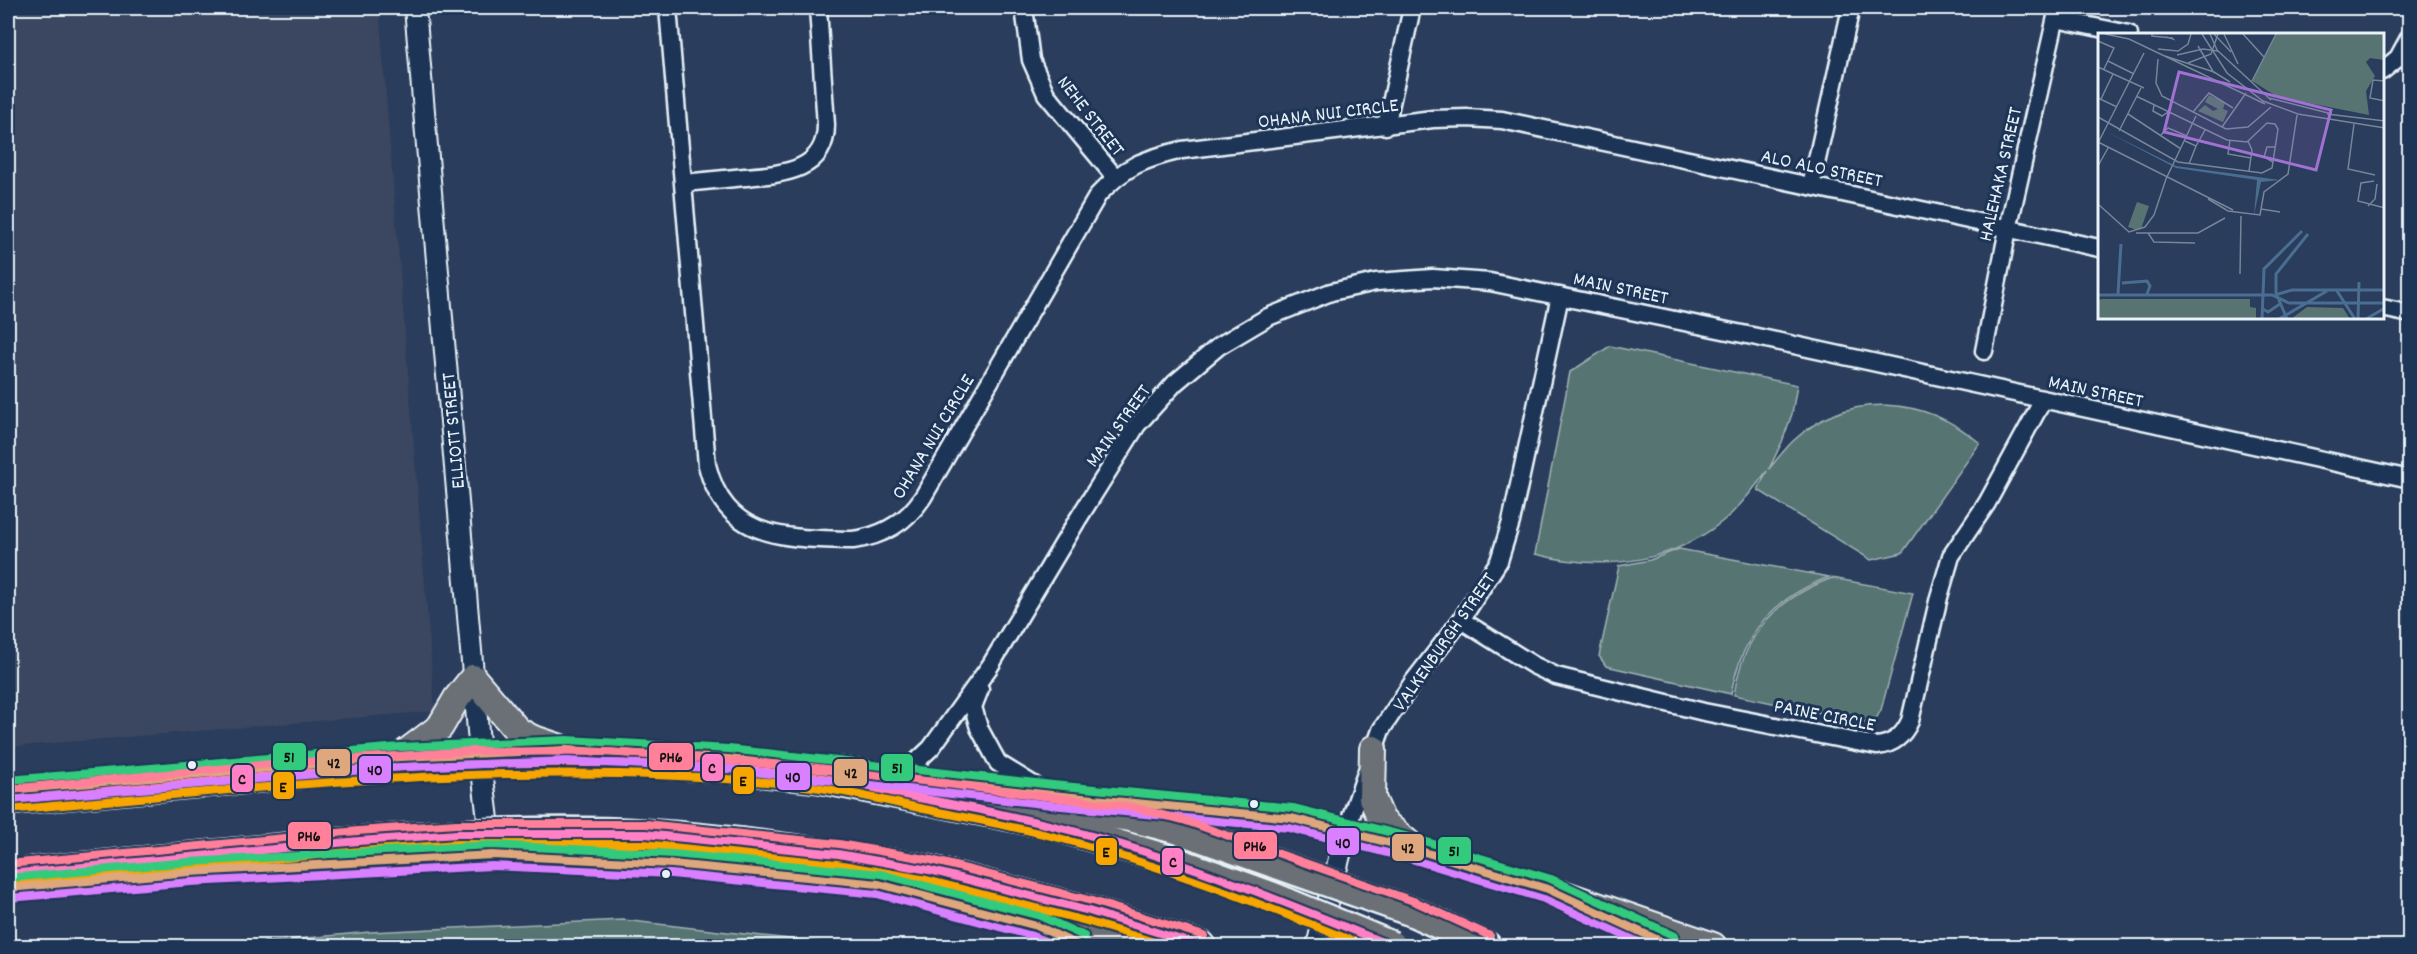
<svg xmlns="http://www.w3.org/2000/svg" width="2417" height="954" viewBox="0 0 2417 954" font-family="Dekko,sans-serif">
	<rect width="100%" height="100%" fill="#2b3d5c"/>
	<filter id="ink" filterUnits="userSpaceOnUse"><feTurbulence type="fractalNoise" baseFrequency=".0167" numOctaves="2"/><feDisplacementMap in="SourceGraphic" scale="12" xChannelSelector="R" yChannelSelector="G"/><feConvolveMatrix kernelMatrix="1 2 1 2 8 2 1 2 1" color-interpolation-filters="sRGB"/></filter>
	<g filter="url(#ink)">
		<polygon fill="#3b4761" points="8,8 379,8 435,711 8,747"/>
		<g fill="#577472" stroke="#a0b2b5" stroke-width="1.5">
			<path d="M1610,346l187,39 -5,29 -10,28 -13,27c8,-10 15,-19 24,-28 56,-52 132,-44 187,2l-78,110 -31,7 -113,-70 9,-19c-11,15 -22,29 -35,42 -55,51 -127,59 -197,41l35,-182z"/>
			<path d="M1679,549l150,28c-57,22 -87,57 -98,117l-125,-28 -7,-10 20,-90 31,-6z"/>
			<path d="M1832,578l81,15 -32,117 -4,7 -8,6 -135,-28c9,-60 41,-96 98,-117z"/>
			<polygon points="623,920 850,946 220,946 370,932"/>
		</g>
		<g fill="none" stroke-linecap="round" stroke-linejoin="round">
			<defs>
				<g id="minor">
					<path d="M668,8l39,457c19,77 81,73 146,75 30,-4 53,-17 70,-43l175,-302c27,-29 46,-36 84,-45l251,-31 34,-1 35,2 597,128"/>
					<polyline points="1024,8 1031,60 1046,94 1115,177"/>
					<polyline points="2056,19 2129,34"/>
					<polyline points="2382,71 2398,58 2410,36"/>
					<polyline points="1386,126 1412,8"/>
					<path d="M684,183c21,-2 41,-4 61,-6 36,-3 81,-5 81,-52l-8,-117"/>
					<polyline points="1811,186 1851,8"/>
					<polyline points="2382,308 2410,314"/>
					<polyline points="1984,351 2008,229 2058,8"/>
					<path d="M1461,620l72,45 23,11 148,36 173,34c17,-2 26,-10 33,-25l29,-124 12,-41 36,-53 56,-103"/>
					<polyline points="980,689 973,707 979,728 998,763 1042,790"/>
					<polyline points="900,777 931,748 990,666 1078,519 1137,425 1175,383 1219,346 1268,317 1331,292 1376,282 1433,278 1490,282 1757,337 2410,479"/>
					<polyline points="1346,831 1381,730 1413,682 1461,620 1499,561 1511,522 1560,296"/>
				</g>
				<g id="tertiary">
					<polyline points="415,8 480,754 491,844"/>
					<polyline points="1317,946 1346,831"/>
				</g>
				<g id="primary">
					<polyline points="1373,749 1372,798 1382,821 1409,844"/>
					<polyline points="400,757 440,727 457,698 473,678 517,730 531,738 567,750"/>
					<polyline points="835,770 1049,795"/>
					<polyline points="1086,798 1291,818 1414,849 1548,889 1713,946"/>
					<polyline points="45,885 190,872 492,855 672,864 879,884 1037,926 1080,946"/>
				</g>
				<g id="motorway">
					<polyline points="8,800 94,792"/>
					<polyline points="929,870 1089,911 1201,946"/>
					<polyline points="8,876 32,872"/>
					<polyline points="1413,912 1486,946"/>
					<polyline points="1060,919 1124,946"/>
				</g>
			</defs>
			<use href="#minor" stroke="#e8f1f8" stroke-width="21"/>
			<use href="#tertiary" stroke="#e8f1f8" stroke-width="24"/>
			<use href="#primary" stroke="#e8f1f8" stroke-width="30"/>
			<use href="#motorway" stroke="#e8f1f8" stroke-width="33"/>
			<use href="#minor" stroke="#1d3557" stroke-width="16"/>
			<use href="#tertiary" stroke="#1d3557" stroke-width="20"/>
			<use href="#primary" stroke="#6a7074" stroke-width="26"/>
			<use href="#motorway" stroke="#6a7074" stroke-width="28"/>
			<defs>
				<g id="motorway-bridge">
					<polyline points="94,792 374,767 538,761 642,763 727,768 818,778 1049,824 1174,861 1273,897 1392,946"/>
					<polyline points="1023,802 1130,817 1183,831 1413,912"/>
					<path d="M32,872c84,-8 168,-16 252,-24 120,-11 242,-21 362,-14 95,6 189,20 283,36"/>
				</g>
			</defs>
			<use href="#motorway-bridge" stroke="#e8f1f8" stroke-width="33" stroke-linecap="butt"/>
			<use href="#motorway-bridge" stroke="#6a7074" stroke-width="28"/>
			<defs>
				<g id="bus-1">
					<path d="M8,800c268,-25 538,-56 807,-23 35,4 70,14 104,21 58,11 116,22 173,38 103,29 202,70 300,110"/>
					<polyline points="8,874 359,841 457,834 645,834 838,854 929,870 1089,911 1201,946"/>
				</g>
				<g id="bus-2">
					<path d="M9,810c267,-24 536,-55 804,-23 39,5 77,15 116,23 54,11 109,21 162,37 94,27 185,63 274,99"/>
					<polyline points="9,884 360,851 457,844 644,844 837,864 927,880 1086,921 1167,946"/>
				</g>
				<g id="bus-3">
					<polyline points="8,790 400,757 567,750 728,759 1052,795 1291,818 1414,849 1548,889 1671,946"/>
					<polyline points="8,888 190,872 492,855 672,864 879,884 1037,926 1080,946"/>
				</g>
				<g id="bus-4">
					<polyline points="9,800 401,767 567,761 727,769 1051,805 1289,828 1411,859 1544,899 1647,946"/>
					<polyline points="9,898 191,882 492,866 671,874 877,894 1033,936 1056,946"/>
				</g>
				<g id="bus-5">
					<polyline points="8,780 400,747 567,740 729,749 1053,785 1293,808 1417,839 1551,879 1675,936"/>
					<polyline points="8,878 189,862 491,845 673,854 881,874 1040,916 1084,936"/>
				</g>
				<g id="bus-6">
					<polyline points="8,789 272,764 473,751 608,752 810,767 1133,807 1186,821 1416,902 1490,936"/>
					<polyline points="8,864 358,831 456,824 646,824 839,844 931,860 1092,901 1204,936"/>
				</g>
			</defs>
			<use href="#bus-1" stroke="#1d3557" stroke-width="12"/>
			<use href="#bus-2" stroke="#1d3557" stroke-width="12"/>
			<use href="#bus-3" stroke="#1d3557" stroke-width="12"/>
			<use href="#bus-4" stroke="#1d3557" stroke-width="12"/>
			<use href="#bus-5" stroke="#1d3557" stroke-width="12"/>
			<use href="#bus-6" stroke="#1d3557" stroke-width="12"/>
			<use href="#bus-1" stroke="#ff80c5" stroke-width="8"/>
			<use href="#bus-2" stroke="#f7a600" stroke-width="8"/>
			<use href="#bus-3" stroke="#dfa77e" stroke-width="8"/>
			<use href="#bus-4" stroke="#d880ff" stroke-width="8"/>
			<use href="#bus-5" stroke="#33ca7d" stroke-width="8"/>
			<use href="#bus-6" stroke="#ff8098" stroke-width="8"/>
		</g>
	</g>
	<g fill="#e8f1f8" stroke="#1d3557" stroke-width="2">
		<circle cx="192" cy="765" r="5"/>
		<circle cx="1254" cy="804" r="5"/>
		<circle cx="666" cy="874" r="5"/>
	</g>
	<g text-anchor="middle" stroke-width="6" stroke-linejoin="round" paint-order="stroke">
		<g font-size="20" fill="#e8f1f8" stroke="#1d3557">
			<text transform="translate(1328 112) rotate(-7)" y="7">OHANA NUI CIRCLE</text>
			<text transform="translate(1092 115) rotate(52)" y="7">NEHE STREET</text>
			<text transform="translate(1822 167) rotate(12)" y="7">ALO ALO STREET</text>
			<text transform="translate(1999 174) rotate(-77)" y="7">HALEHAKA STREET</text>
			<text transform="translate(1621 287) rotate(12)" y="7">MAIN STREET</text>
			<text transform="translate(2096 390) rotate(12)" y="7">MAIN STREET</text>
			<text transform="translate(1117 425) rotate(-54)" y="7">MAIN STREET</text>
			<text transform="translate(452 431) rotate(-95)" y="7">ELLIOTT STREET</text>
			<text transform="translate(932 436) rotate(-59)" y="7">OHANA NUI CIRCLE</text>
			<text transform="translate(1443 641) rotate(-55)" y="7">VALKENBURGH STREET</text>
			<text transform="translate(1825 714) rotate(11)" y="7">PAINE CIRCLE</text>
		</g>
	</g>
	<g transform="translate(2098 33)">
		<rect width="286" height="286" fill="#2b3d5c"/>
		<path d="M178,1h108v26l-14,-2 -4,4 9,14 -9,15 3,24 -91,-18 -26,-16zM111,62l16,8 -2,6 5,2 -5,11 -25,-11 7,-6 8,6 5,-2 -13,-7zM39,169l12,4 -8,23 -4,1 -9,-3zM4,266h148v8l6,1v11h-158v-19zM209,274l36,1 7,11h-59z" fill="#577472"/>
		<path d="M9,99l69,34 104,14 -19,2 -7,33 3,-35 -81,-12z" fill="#4a6e91"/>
		<path fill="none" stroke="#4a6e91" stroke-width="3" d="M24,250l25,-2 3,5 -3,8M239,258l18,28M20,261l3,-50M0,262h174l17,8h96M177,262l17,-5h93M165,276l5,3 12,-8M164,286l2,-50 38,-38M181,286l48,-28M189,286l-11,-26v-19l32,-40M260,286l1,-37M268,286l19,-11"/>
		<path fill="none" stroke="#77859a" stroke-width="1.5" d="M7,1l24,5 136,65M54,1v2l20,2 1,1 -7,-2M104,1l25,39 36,28 35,13 87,14M112,1l8,18M116,1l17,18M126,1l14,30M145,1l21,23M0,8l16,7 -10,21M100,13l16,27M60,16l20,2 10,-7 3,-10M79,22l26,-6 15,2 53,49M67,23l49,16 16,10M60,26l-2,24 6,13 64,33 22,-2 23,-20M10,28l26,13M90,30l23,-9 7,-20M0,34l46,21M154,48l24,-47M287,48l-12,-1 -3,18 15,3M0,65l19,9M171,65l63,16M3,66l12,-25M56,72l-1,6 9,5 6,-4M95,79l16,-19 24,15M30,81l53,35M229,81l58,7M0,84l80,45 84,11 10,-5 6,-39 -3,-5 -8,-1 -20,19 -20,-2 -91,-44M256,91l-6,45 27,6M124,94l24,-34M21,98l22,-43M62,103l8,-8 19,8M132,107l-2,14 23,4M87,108l11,5 9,-16M150,108l4,9 -3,21M0,109l135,68M0,110l46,-90M175,129l-9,-5 3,-10h8M91,131l7,-18M0,133l10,-18M276,148l-13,2 -3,18 27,7M110,166l20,12 32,4 4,-23 24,-18 9,-59M0,171l31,28 16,-5 9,-12 12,-36 30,-63M270,173l7,-7 2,-15M163,176l19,3M38,200h62l27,-15M50,200l6,9 41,1M142,241l1,-58"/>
		<path fill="#a171d3" fill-opacity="0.15" stroke="#a171d3" stroke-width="3" d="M81,39l152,38 -15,60 -152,-38z"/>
		<rect width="286" height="286" fill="none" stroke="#e8f1f8" stroke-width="3"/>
	</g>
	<g stroke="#1d3557" stroke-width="2">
		<rect x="272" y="742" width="35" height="29" rx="6" fill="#33ca7d"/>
		<rect x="648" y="742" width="46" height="29" rx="6" fill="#ff8098"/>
		<rect x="316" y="748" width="35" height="29" rx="6" fill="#dfa77e"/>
		<rect x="701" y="753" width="23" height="29" rx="6" fill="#ff80c5"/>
		<rect x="880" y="753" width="34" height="29" rx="6" fill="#33ca7d"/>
		<rect x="358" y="755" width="34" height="29" rx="6" fill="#d880ff"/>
		<rect x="833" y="758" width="35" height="29" rx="6" fill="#dfa77e"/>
		<rect x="776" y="762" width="35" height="29" rx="6" fill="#d880ff"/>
		<rect x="231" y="764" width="23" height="29" rx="6" fill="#ff80c5"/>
		<rect x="732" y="766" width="23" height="29" rx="6" fill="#f7a600"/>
		<rect x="272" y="771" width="23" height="29" rx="6" fill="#f7a600"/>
		<rect x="287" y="821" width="45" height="29" rx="6" fill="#ff8098"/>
		<rect x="1326" y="827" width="34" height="29" rx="6" fill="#d880ff"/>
		<rect x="1233" y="831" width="45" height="29" rx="6" fill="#ff8098"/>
		<rect x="1391" y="833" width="34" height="29" rx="6" fill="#dfa77e"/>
		<rect x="1437" y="836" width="35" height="29" rx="6" fill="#33ca7d"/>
		<rect x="1095" y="837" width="23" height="29" rx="6" fill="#f7a600"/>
		<rect x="1161" y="847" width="23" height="29" rx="6" fill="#ff80c5"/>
	</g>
	<g font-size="16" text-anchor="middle" font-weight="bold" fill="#111">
		<text x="289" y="762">51</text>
		<text x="671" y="762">PH6</text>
		<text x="334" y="768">42</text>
		<text x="712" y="773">C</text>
		<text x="897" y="773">51</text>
		<text x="375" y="775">40</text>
		<text x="851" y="778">42</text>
		<text x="793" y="782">40</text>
		<text x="242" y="784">C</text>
		<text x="743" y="786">E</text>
		<text x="283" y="792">E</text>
		<text x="309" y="841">PH6</text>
		<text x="1343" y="848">40</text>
		<text x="1255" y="851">PH6</text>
		<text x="1408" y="853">42</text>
		<text x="1454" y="856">51</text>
		<text x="1106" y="857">E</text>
		<text x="1173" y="867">C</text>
	</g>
	<rect width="2417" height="954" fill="none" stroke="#1d3557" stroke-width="30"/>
	<rect x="15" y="15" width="2387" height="924" fill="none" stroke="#e8f1f8" stroke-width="2" filter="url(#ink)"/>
</svg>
